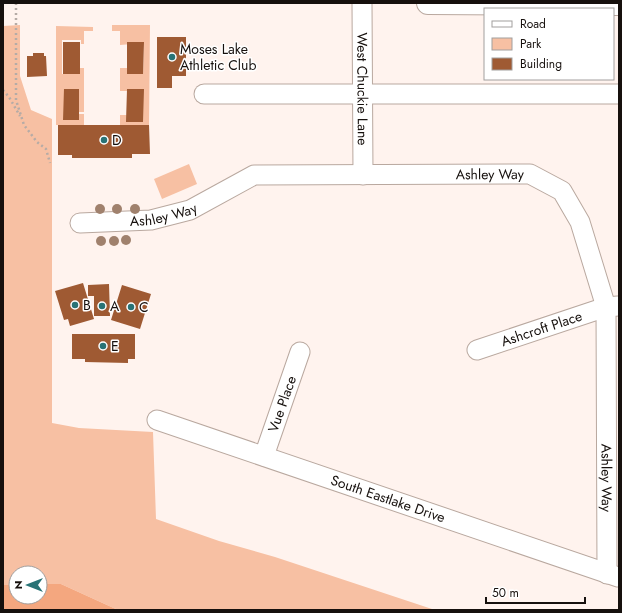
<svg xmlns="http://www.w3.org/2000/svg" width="622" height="613" viewBox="0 0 622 613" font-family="Jost,sans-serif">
	<rect width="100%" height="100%" fill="#fff3ee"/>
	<g fill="#f7c0a3">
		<polygon points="20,25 20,76 31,110 52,119 52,423 79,428 153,432 156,519 219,541 275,557 435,610 118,610 61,584 40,584 40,573 16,573 16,585 3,585 3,26"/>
		<polygon points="112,25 150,25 149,125 120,125 120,115 126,115 143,121 143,89 127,89 127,91 120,91 120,68 127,68 127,74 143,74 144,43 120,45 120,31 112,31"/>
		<polygon points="56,26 93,27 93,31 84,31 84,44 81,44 81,40 62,40 62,74 80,74 80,68 84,68 84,112 79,112 79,89 64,89 64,120 79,120 79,114 84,114 84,125 56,125"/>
		<polygon points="189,164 197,184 162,199 154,179"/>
	</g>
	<polygon fill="#f4a77f" points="40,584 61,584 118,610 3,610 3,585 16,585 16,597 40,597"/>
	<g fill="#9f5a33">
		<polygon points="157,37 186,37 186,76 172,76 172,88 157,88"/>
		<rect x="63" y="42" width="17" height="32"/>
		<polygon points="127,42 144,42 143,74 127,74"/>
		<polygon points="33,53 44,53 44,56 46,56 47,76 27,77 27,56 33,56"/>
		<polygon points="64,89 79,89 79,120 63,120"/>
		<polygon points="127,89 144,89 143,122 126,122"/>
		<polygon points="58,125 149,125 150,154 132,154 132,158 72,158 72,155 58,155"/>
		<polygon points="83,283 94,319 70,326 68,319 64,320 55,291"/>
		<polygon points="109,284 110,316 94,316 94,296 88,296 88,285"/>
		<polygon points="122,285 151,294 140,329 111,320"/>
		<polygon points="72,334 135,334 135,359 128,359 128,363 85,362 85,359 72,359"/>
	</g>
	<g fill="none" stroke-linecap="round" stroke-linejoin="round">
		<defs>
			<g id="minor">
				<path id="s1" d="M362,3l1,172"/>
				<polyline points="204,94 619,94"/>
				<path id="s2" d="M80,223l71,-3 39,-10 64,-35 276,-1 32,17 18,31 26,85 1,267"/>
				<path id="s3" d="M477,350l129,-43 12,-1"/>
				<path id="s4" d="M157,420l461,157"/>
				<path id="s5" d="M264,456l36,-104"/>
			</g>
			<polyline id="major" points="428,3 619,4"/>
		</defs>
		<use href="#minor" stroke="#b9a89f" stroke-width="21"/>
		<use href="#major" stroke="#b9a89f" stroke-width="24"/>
		<g stroke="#b5aba6" stroke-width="2.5" stroke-dasharray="2 3" stroke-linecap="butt">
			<polyline points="16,3 16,100 24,125 37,142 46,149 50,163"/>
			<polyline points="3,90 9,97 20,116"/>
		</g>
		<use href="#minor" stroke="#fff" stroke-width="19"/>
		<use href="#major" stroke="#fff" stroke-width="22"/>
	</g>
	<g fill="#a0816d">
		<circle cx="100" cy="209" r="5"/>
		<circle cx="117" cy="209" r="5"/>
		<circle cx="135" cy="209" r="5"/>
		<circle cx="126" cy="240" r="5"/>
		<circle cx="101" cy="241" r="5"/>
		<circle cx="114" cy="241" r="5"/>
	</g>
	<g fill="#287376" stroke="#fff" stroke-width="1.5">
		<circle cx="172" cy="57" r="4"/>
		<circle cx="104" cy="140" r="4"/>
		<circle cx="75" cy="305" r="4"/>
		<circle cx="102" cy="306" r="4"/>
		<circle cx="131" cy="307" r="4"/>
		<circle cx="103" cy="346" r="4"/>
	</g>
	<g text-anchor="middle" stroke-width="3" stroke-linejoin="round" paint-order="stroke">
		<g font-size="14" fill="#16100d" stroke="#fff" text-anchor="start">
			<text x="180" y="54">Moses Lake<tspan x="180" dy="16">Athletic Club</tspan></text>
			<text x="112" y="145">D</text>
			<text x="83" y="310">B</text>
			<text x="110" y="311">A</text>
			<text x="139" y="312">C</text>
			<text x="111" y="351">E</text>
		</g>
		<g font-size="14" fill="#16100d" stroke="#fff">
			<text dy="5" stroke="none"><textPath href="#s1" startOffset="86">West Chuckie Lane</textPath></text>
			<text dy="5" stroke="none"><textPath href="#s2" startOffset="420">Ashley Way</textPath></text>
			<text dy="5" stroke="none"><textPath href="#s2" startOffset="84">Ashley Way</textPath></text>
			<text dy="5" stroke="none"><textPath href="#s3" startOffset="68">Ashcroft Place</textPath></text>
			<text dy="5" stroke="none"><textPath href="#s5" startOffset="55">Vue Place</textPath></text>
			<text dy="5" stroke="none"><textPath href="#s2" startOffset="792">Ashley Way</textPath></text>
			<text dy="5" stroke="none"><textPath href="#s4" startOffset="244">South Eastlake Drive</textPath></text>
		</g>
	</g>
	<rect width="622" height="613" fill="none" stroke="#16100d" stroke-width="8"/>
	<rect x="484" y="8" width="130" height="72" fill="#ffffff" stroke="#a29f9e"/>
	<rect x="492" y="21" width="20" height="6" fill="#ffffff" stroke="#a29f9e"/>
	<text x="520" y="28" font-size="12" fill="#16100d">Road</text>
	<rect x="492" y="38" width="20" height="12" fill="#f7c0a3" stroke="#a29f9e"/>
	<text x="520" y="48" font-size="12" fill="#16100d">Park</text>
	<rect x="492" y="58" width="20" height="12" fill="#9f5a33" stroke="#a29f9e"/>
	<text x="520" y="68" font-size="12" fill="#16100d">Building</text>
	<g transform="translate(28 585) rotate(270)"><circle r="19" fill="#ffffff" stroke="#a29f9e"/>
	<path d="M0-3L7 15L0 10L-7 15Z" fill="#287376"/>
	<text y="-6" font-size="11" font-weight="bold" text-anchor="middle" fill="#16100d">N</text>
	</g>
	<path d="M486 597v6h99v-6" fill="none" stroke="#16100d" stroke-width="2"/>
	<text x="492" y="597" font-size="12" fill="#16100d" stroke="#ffffff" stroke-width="3" paint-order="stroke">50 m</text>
</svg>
